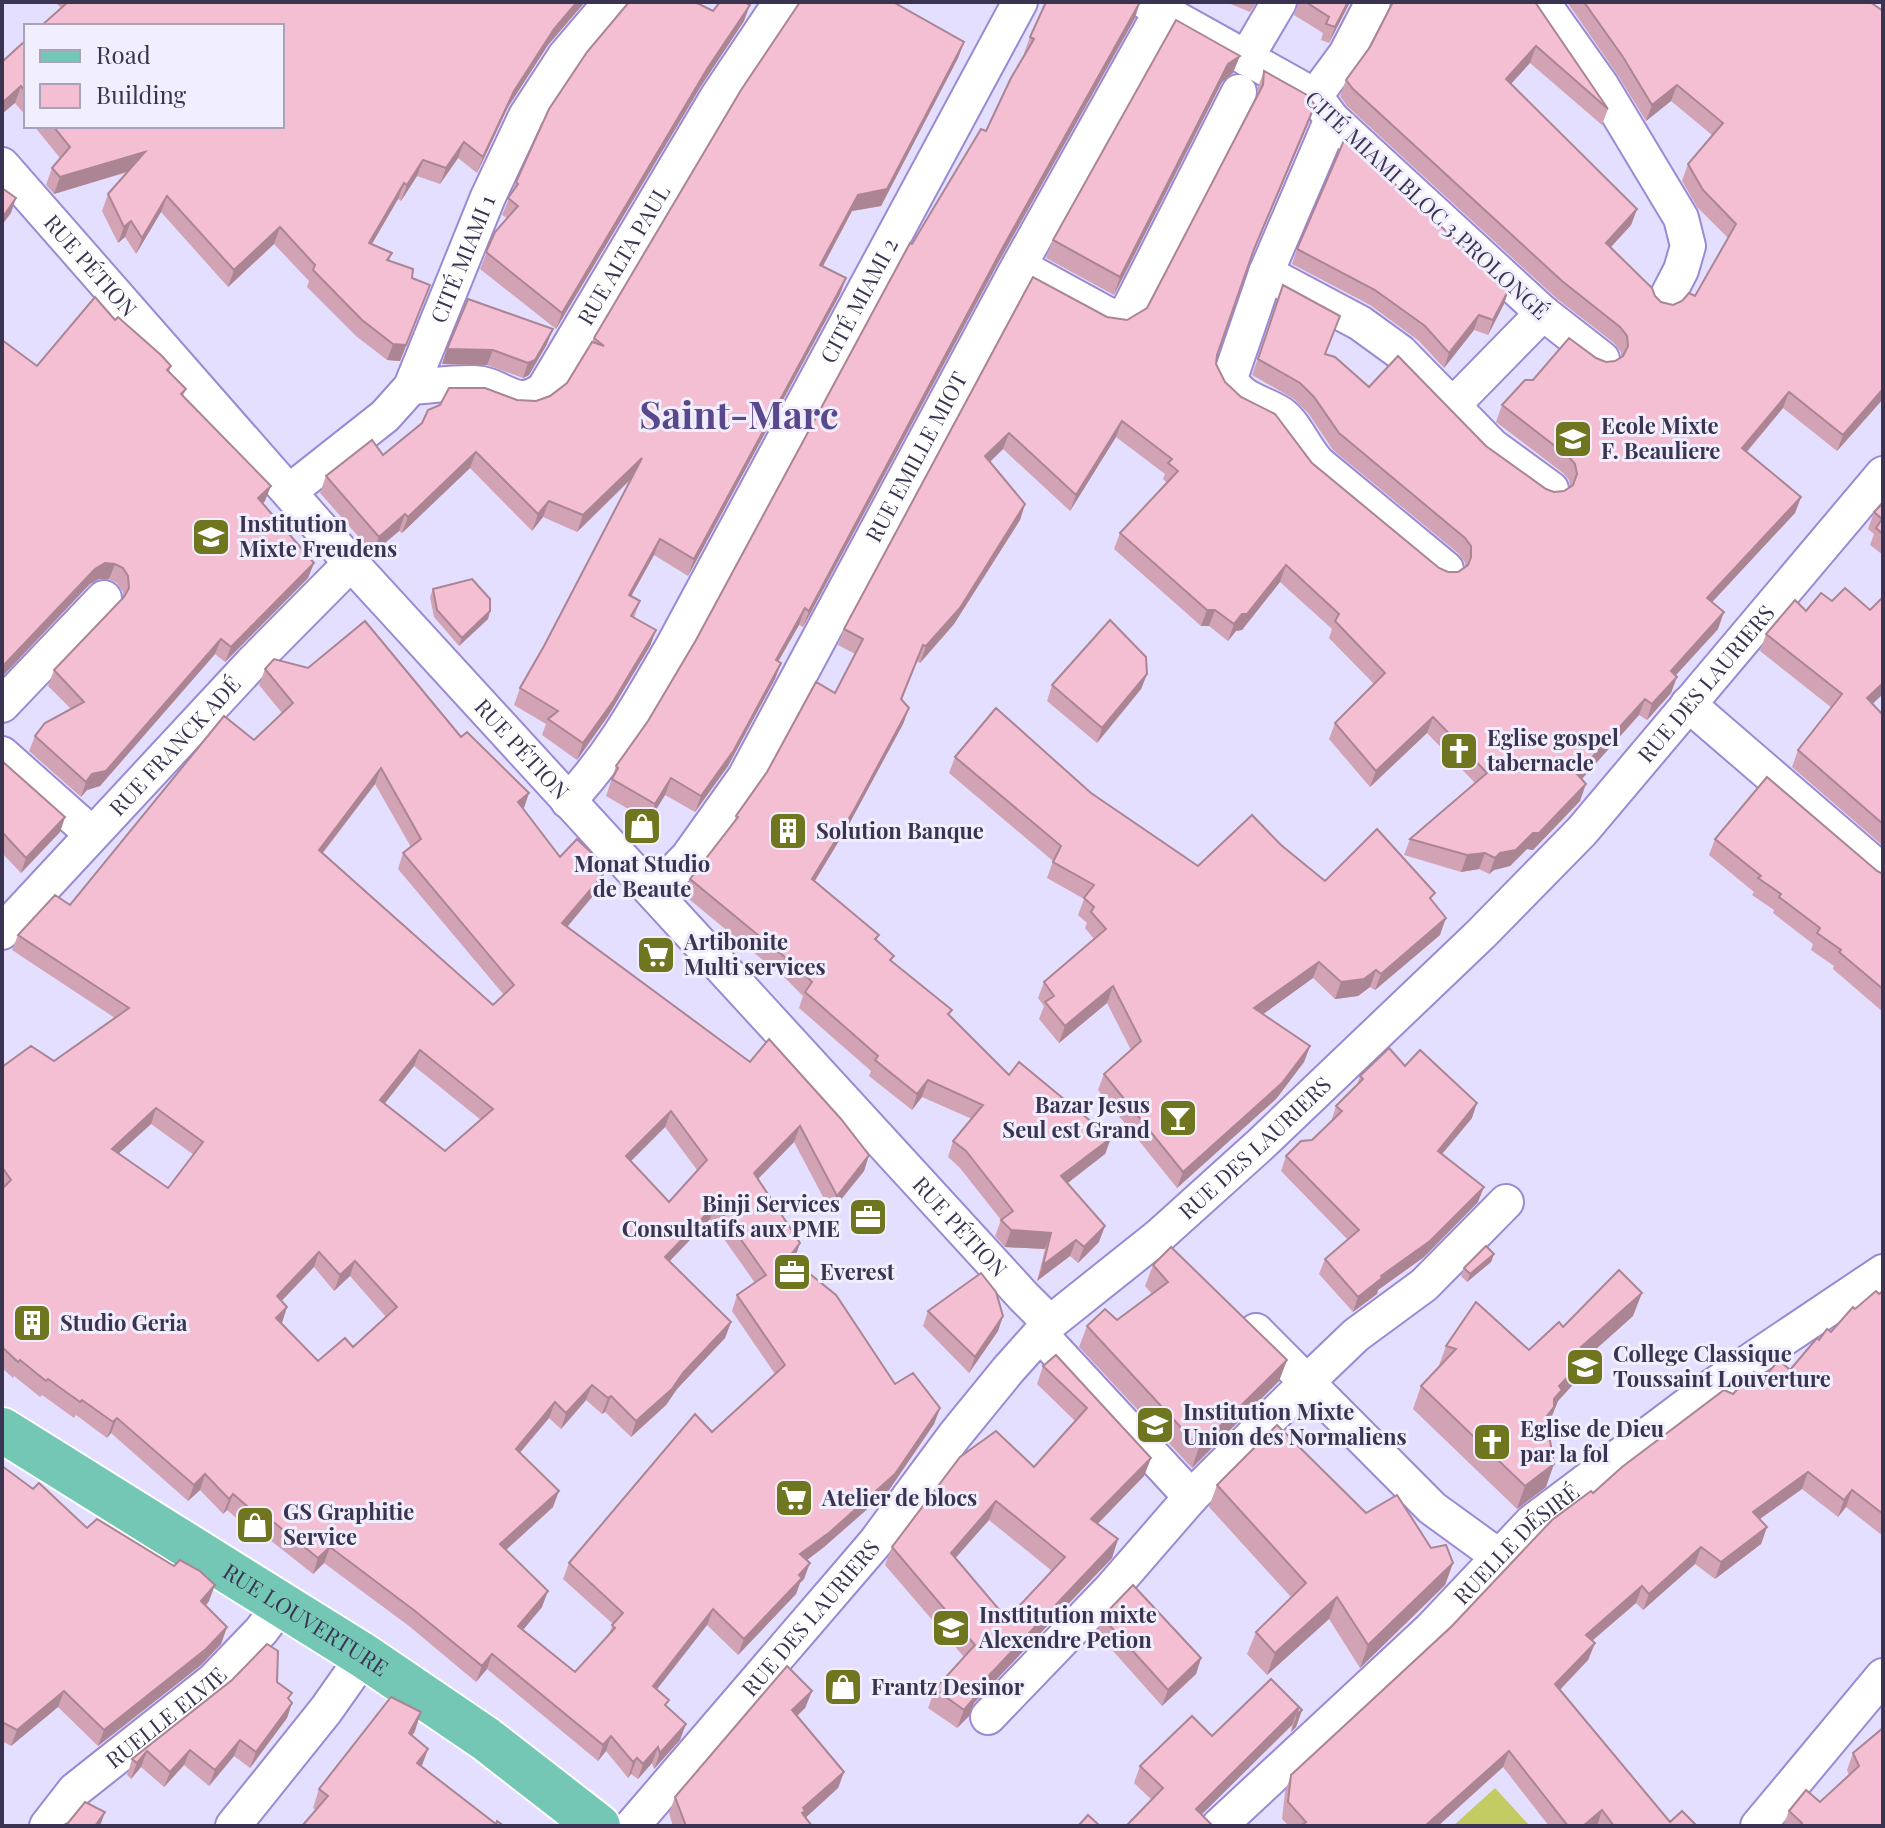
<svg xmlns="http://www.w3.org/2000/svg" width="1885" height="1828" viewBox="0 0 1885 1828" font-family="'Playfair Display',serif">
	<rect width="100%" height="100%" fill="#e4dffe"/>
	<polygon fill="#c2cc62" points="1495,1788 1530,1826 1453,1826"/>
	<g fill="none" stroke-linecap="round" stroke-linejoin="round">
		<defs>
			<g id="street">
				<polyline points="1146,2 1315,96 1332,119 1543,313 1602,359"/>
				<polyline points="1542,2 1601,85 1681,218 1688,246 1681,270 1665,301"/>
				<polyline points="1246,58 1279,2"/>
				<polyline points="1315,96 1346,54 1373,2"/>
				<path d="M1332,119l-66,154 -36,105c9,22 33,24 51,36 15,11 24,36 38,50l127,105"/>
				<path id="s1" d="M2,165l349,398 673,734 26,26"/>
				<polyline points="1019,266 1110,316 1120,316 1129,309 1239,92"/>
				<polyline points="1266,273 1360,323 1400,352 1492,446 1551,489"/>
				<path id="s2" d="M411,387c20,-1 42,-5 63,-4 29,1 41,29 70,6l174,-293 63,-94"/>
				<polyline points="1452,406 1543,313"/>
				<path id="s3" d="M290,491l95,-75 26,-29 77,-190 38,-81 39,-60 46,-54"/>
				<polyline points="1688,704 1883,872"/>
				<polyline points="2,705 104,598"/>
				<polyline points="2,754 92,834"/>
				<path id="s4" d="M568,801c44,-46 73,-100 105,-155l347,-644"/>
				<path id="s5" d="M654,892l34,-35 57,-80 270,-504 147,-263"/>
				<path id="s6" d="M2,932l250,-269 99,-100"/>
				<polyline points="1256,1331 1432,1508 1498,1556"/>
				<polyline points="1040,1334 1191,1497"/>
				<polyline points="988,1717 1112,1588 1191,1497 1308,1381 1356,1335 1424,1285 1506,1202"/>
				<path id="s7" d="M47,1826l28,-36 139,-110 47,-49 21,-28"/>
				<polyline points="233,1826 326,1710 364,1656"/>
				<path id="s8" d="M632,1826l243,-283 80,-108 53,-65 42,-47 109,-87 103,-93 219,-209 101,-103 301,-357"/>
				<path id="s9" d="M1219,1826l212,-197 101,-107 178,-134 173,-116"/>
				<polyline points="1758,1826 1883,1676"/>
			</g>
			<g id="primary">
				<path id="s10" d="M2,1430l362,226 122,83 112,87"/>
			</g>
		</defs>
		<use href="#street" stroke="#9a89d4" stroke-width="38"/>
		<use href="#primary" stroke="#fff" stroke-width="48"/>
		<use href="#street" stroke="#fff" stroke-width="34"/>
		<use href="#primary" stroke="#74c6b5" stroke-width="44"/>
	</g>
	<g fill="#d2a3b5" fill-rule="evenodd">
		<polygon points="55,2 585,2 548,45 508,107 477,173 458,158 440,184 417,176 401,201 398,199 372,244 392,253 389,261 412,278 430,285 400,361 387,360 356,336 307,287 309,281 274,244 228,287 161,212 136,254 125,237 118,243 102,211 108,194 128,172 54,194 46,185 52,168 60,158 34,126 282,126 61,8"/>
		<polygon points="1226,2 1257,2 1250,12"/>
		<polygon points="1299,2 1350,2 1329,43 1321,40 1323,33 1294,15"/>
		<polygon points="1535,2 1608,109 1602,125 1530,63 1510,84 1637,209 1631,225 1611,247 1655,296 1661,302 1673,305 1695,296 1728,238 1697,207 1682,181 1688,164 1712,135 1671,101 1646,121 1617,74 1567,2 1870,2 1883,399 1837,451 1783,408 1747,452 1801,497 1795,513 1712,602 1718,629 1676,675 1671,693 1647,720 1639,715 1582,779 1580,801 1533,850 1527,849 1510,866 1494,870 1489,874 1479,869 1461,872 1404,855 1410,839 1475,783 1427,733 1370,787 1329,739 1335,723 1374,684 1329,638 1332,629 1280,582 1242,630 1236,631 1228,641 1209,626 1201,626 1114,549 1120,533 1167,483 1163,479 1165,474 1116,437 1070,511 1003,449 990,462 1025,504 1020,520 954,624 920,663 917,661 902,700 909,708 903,724 848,826 815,881 879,935 876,940 892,961 952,1010 949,1015 1009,1075 1111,1138 1105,1154 1067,1183 1099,1242 1078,1263 1070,1256 1037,1281 1045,1249 1005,1247 995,1236 1001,1220 960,1168 948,1157 953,1141 972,1119 922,1097 912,1110 869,1076 871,1071 799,1008 803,996 786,979 684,895 690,879 734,822 736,816 835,693 855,654 838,645 844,629 1033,277 1107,317 1127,320 1147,308 1257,95 1258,87 1264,71 1315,105 1249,261 1217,355 1216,364 1225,382 1312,463 1439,568 1448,572 1458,572 1465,567 1465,563 1459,554 1333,450 1308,413 1294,399 1252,375 1283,285 1326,354 1369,387 1486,446 1546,489 1554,492 1564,491 1570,487 1569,480 1563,473 1496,422 1502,405 1533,380 1596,358 1606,362 1615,361 1621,357 1621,352 1614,343 1556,298 1347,106 1340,96 1346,80 1370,47"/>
		<polygon points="713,11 744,21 701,86 556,329 480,269 495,232 507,218 502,215 516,182"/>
		<polygon points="1135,18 998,263 803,627 799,625 778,661 781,663 775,679 728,766 695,812 665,795 649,821 606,796 616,766 648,721 696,640 912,244 986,131 1025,54 1024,53 1030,37"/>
		<polygon points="1176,20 1233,73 1222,82 1114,295 1046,258 1053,240"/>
		<polygon points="26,40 26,116 15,103"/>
		<polygon points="964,42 958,58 881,206 852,211 823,266 846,278 840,294 688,576 654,555 631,596 640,601 634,618 656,630 650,646 608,716 577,760 542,735 546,724 514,705 520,688 544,646 631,479 577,532 543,517 532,531 470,468 402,533 399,531 373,553 320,493 326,476 383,455 517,400 536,401 550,396 567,383 594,338"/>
		<polygon points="1297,249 1509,289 1504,304 1488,335 1474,330 1444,368 1419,341 1370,305 1292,264"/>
		<polygon points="115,320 171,366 169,372 186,389 183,396 265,501 263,503 314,563 308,578 225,662 215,654 100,786 87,790 81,797 29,751 35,736 71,709 48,686 54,670 123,598 123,592 117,583 109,579 99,579 90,584 37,366"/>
		<polygon points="547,344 529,375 523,378 487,365 442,364 447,349"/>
		<polygon points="1883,503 1883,555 1870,545 1874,534 1868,529 1874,512"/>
		<polygon points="433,589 490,611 488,619 459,646 434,617 430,597"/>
		<polygon points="1766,634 1873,704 1883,715 1883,846 1792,767 1798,750 1832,708 1760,651"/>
		<path d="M265,669l196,68 62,72 37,48 37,34 -30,36 302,228 -5,16 -33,41 -37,-70 -36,37 37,79 -2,3 102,123 45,24 -6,16 -45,66 -65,57 -17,13 -3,19 -4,4 -4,11 -58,61 -31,-30 -50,64 10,18 13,33 -26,29 -2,-6 -14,16 -7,-5 -3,4 -22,-27 -8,10 -111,-92 -11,13 -67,-56 -85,-63 -11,11 -53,-42 -3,4 -30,-26 -4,4 -23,-24 -12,11 -77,-68 -4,5 -31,-23 -2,3 -32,-23 -2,2 -26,-21 -1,2 -11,-10v-301l52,-6 61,-43 -103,-68 6,-15 52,-30 184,-165 28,-27 -23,-28zM375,784l36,63 -8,6 -5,16 106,126 -11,10 -170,-152zM414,1066l67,54 -36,31 -61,-48zM151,1124l43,31 -26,33 -49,-35zM665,1127l32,43 -28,32 -38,-41zM710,1219l45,64 -18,12 -5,16 43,63 -206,189 -6,16 50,45 -5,12 -33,36 -52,-42 19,-23 -36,-57 47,-43 -33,-54 29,-35 12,11 25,-29 16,14 3,-2 26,25 35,-32 11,-16 48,-51 6,-16 -61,-61zM314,1267l20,24 16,-15 36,41 -33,30 -35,14 -37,-37 6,-17 -6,-6z"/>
		<polygon points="1147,674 1141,689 1097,743 1047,701 1052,685"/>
		<polygon points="955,757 1091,793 1198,866 1281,845 1325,881 1432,901 1440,935 1375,990 1370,987 1358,996 1335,999 1313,978 1263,1014 1310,1046 1304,1062 1276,1099 1177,1188 1098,1090 1104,1074 1131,1050 1107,1003 1059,1043 1039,1019 1044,1006 1038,998 1044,982 1094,939 1085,928 1087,923 1078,915 1084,899 1047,878 1053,861 949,773"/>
		<polygon points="2,761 65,817 60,832 21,873 2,853"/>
		<polygon points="1715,839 1877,871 1883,874 1883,1012 1833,969 1834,966 1811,950 1813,944 1773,913 1774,910 1752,895 1754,892 1709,855"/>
		<polygon points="1405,1066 1472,1118 1442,1154 1478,1202 1424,1257 1378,1290 1377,1294 1353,1312 1319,1274 1325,1259 1348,1240 1281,1171 1286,1156 1312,1140 1331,1122 1336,1106 1356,1087 1360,1076"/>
		<polygon points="1494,1254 1491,1262 1467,1282 1461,1276 1464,1268"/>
		<polygon points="1153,1265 1287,1360 1279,1381 1192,1468 1079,1347 1087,1326 1117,1320 1152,1294 1145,1286"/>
		<polygon points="1883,1291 1883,1536 1846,1507 1838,1517 1802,1489 1760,1519 1767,1527 1761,1544 1715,1579 1695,1564 1643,1610 1636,1603 1592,1641 1595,1643 1588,1660 1560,1690 1670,1822 1697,1826 1549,1826 1503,1767 1438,1826 1289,1826 1282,1819 1285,1792 1291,1775 1593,1493 1733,1394 1762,1380 1790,1370 1819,1340 1831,1332 1855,1309"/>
		<polygon points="928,1311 1003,1316 998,1331 969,1373 923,1326"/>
		<polygon points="1633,1316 1586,1358 1579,1378 1558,1401 1548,1426 1546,1487 1517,1509 1413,1409 1421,1386 1438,1368 1446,1346 1529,1350 1563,1327"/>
		<path d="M1043,1366l108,92 -7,18 -47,48 21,15 -6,19 -138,145 -5,13 -12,12 -29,-20 7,-19 29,-32 -79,-92 7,-18 142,-80 41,-46 -38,-37zM989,1520l63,51 -45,48 -52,-61z"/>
		<polygon points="2,1466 87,1528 209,1601 206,1606 227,1627 221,1644 201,1665 98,1746 58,1707 11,1746 2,1741"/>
		<polygon points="1217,1485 1366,1513 1431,1548 1453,1563 1445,1585 1360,1668 1329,1619 1267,1675 1247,1654 1256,1632 1291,1597 1209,1507"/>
		<polygon points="1102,1617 1201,1658 1196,1674 1162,1706 1097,1633"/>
		<polygon points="1271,1679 1302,1710 1296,1727 1291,1732 1292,1725 1201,1815 1152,1800 1134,1783 1140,1766 1212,1736"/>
		<polygon points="277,1682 292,1703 287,1718 250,1768 234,1756 209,1786 184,1765 164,1787 141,1767 131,1779 127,1775 132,1759"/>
		<polygon points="812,1691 805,1708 797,1716 844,1772 838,1788 806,1817 812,1826 673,1826 669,1813 675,1797"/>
		<polygon points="1883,1728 1883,1826 1783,1826 1789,1811 1820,1802 1849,1775 1847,1770 1853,1753"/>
		<polygon points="415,1731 412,1736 428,1749 421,1767 496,1824 316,1810 313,1808 319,1789"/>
	</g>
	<g fill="#ab8594">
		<polygon points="577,2 585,2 548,45 508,107 477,173 483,157 514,91 554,29"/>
		<polygon points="1140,2 1135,18 998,263 803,627 809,611 1003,247"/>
		<polygon points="1348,2 1350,2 1329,43 1335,27"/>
		<polygon points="750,5 744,21 701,86 556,329 562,313 707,69"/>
		<polygon points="964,42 958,58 881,206 852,211 815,281 820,265 858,195"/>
		<polygon points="1536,46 1530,63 1500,96 1506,79"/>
		<polygon points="1240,56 1233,73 1222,82 1114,295 1120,277 1228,64"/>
		<polygon points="1677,85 1671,101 1646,121 1652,105"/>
		<polygon points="21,86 15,103 2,114 2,103"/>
		<polygon points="1315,105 1309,122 1248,265 1254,249"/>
		<polygon points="464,142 458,158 440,184 446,168"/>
		<polygon points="145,152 139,168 54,194 60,177"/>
		<polygon points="423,160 417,176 401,201 407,185"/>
		<polygon points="404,183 398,199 363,259 369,243"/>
		<polygon points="167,196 161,212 136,254 142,238"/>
		<polygon points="16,198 11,213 2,225 2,218"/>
		<polygon points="1637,209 1631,225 1600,259 1606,243"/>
		<polygon points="131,221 125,237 118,243 124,227"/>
		<polygon points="280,227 274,244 228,287 234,270"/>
		<polygon points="846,278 840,294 688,576 694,559"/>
		<polygon points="430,285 400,361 387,360 393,344"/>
		<polygon points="1509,289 1504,304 1488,335 1493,320"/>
		<polygon points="1479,315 1474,330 1444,368 1449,353"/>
		<polygon points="553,329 547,344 529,375 523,378 528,363"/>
		<polygon points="447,349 493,350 487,365 442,364"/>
		<polygon points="1883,389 1883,399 1837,451 1843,435"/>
		<polygon points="1789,392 1783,408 1736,464 1742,448"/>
		<polygon points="1122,421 1116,437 1070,511 1076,495"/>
		<polygon points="1009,433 1003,449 979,472 985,456"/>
		<polygon points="476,452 470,468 402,533 408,517"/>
		<polygon points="642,458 636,474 577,532 583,515"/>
		<polygon points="271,486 265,501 253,513 258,498"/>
		<polygon points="1801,497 1795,513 1701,614 1707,598"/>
		<polygon points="549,501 543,517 532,531 538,514"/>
		<polygon points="1025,504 1020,520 954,624 920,663 926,646"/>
		<polygon points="405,514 399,531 373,553 379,537"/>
		<polygon points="660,539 654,555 623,611 629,595"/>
		<polygon points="105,563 115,564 109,579 99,579 90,584 2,677 2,667 95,569"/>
		<polygon points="314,563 308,578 225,662 231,647"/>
		<polygon points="1286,565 1280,582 1242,630 1236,631 1228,641 1234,624"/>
		<polygon points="805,608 799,625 770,676 776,660"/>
		<polygon points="1207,610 1215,610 1209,626 1201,626"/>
		<polygon points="490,611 488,619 459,646 462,638"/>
		<polygon points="1724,612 1718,629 1665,687 1671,671"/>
		<polygon points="656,630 650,646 608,716 577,760 583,743"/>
		<polygon points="221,639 215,654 100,786 87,790 81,797 86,782"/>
		<polygon points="781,663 775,679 728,766 695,812 701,796"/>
		<polygon points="1147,674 1141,689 1097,743 1102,728"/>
		<polygon points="1677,677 1671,693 1647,720 1652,704"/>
		<polygon points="1883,683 1883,694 1861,715 1867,698"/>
		<polygon points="1645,699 1639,715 1572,790 1577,774"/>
		<polygon points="909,708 903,724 848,826 806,895 812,879"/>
		<polygon points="1433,717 1427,733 1370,787 1376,771"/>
		<polygon points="381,768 375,784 313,865 319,850"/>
		<polygon points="671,778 665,795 649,821 655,804"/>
		<polygon points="1586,784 1580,801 1533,850 1527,849 1510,866 1494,870 1489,874 1495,858 1500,853 1533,833"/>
		<polygon points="529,793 524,808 512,818 518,802"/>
		<polygon points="65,817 60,832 21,873 26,858"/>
		<polygon points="1485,853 1479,869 1461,872 1467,855"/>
		<polygon points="603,875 597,891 557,939 562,923"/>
		<polygon points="1446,918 1440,935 1375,990 1381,974"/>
		<polygon points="1319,962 1313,978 1248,1025 1254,1008"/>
		<polygon points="1376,970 1370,987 1358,996 1335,999 1341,982"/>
		<polygon points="1113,986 1107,1003 1059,1043 1065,1026"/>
		<polygon points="1310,1046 1304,1062 1276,1099 1177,1188 1183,1172"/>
		<polygon points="420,1050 414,1066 375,1116 380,1100"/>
		<polygon points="928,1080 922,1097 912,1110 917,1094"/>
		<polygon points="1477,1103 1472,1118 1432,1166 1438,1151"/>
		<polygon points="156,1108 151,1124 107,1164 112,1149"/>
		<polygon points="671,1111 665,1127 620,1172 626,1156"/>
		<polygon points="800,1126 794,1142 748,1189 754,1173"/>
		<polygon points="1111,1138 1105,1154 1055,1193 1061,1176"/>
		<polygon points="869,1155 864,1171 831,1212 837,1196"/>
		<polygon points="1484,1187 1478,1202 1424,1257 1378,1290 1377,1294 1353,1312 1358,1297"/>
		<polygon points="716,1204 710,1219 659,1272 665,1257"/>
		<polygon points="1105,1226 1099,1242 1078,1263 1084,1247"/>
		<polygon points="1011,1230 1051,1233 1045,1249 1005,1247"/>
		<polygon points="1076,1240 1070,1256 1037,1281 1043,1265"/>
		<polygon points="800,1243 795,1258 783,1273 789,1257"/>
		<polygon points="319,1252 314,1267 271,1312 277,1296"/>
		<polygon points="1494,1254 1491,1262 1467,1282 1470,1274"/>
		<polygon points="355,1261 350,1276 334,1291 340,1275"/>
		<polygon points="1642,1293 1633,1316 1586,1358 1579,1378 1558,1401 1546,1430 1538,1440 1559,1386 1581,1347"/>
		<polygon points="287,1307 282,1323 270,1334 276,1318"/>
		<polygon points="1003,1316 998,1331 969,1373 975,1357"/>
		<polygon points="731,1322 725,1338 677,1389 666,1405 631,1437 636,1421"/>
		<polygon points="1287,1360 1279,1381 1192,1468 1199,1447"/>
		<polygon points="592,1385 586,1400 561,1429 566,1413"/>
		<polygon points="611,1396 605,1412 602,1414 608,1398"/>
		<polygon points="555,1402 549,1418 510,1464 516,1449"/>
		<polygon points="940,1408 934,1424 889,1490 824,1547 794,1570 800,1554"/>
		<polygon points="117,1418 111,1433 107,1438 113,1422"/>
		<polygon points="1151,1458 1144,1476 1084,1538 1091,1519"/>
		<polygon points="1554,1464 1546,1487 1517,1509 1525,1486"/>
		<polygon points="1808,1472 1802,1489 1747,1528 1753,1512"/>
		<polygon points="205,1474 200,1490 188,1501 194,1485"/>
		<polygon points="1852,1490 1846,1507 1838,1517 1844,1500"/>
		<polygon points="559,1491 553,1507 495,1560 500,1544"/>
		<polygon points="233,1494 227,1510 223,1514 229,1499"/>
		<polygon points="996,1501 989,1520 944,1571 951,1553"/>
		<polygon points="266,1516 260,1532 257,1536 263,1520"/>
		<polygon points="1767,1527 1761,1544 1715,1579 1721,1562"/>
		<polygon points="1118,1539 1112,1558 974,1703 969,1716 957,1728 964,1710 980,1685"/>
		<polygon points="330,1547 324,1563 313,1574 318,1558"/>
		<polygon points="1701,1547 1695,1564 1643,1610 1649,1594"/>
		<polygon points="810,1563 804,1579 800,1583 796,1594 738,1655 744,1639"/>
		<polygon points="1453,1563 1445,1585 1360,1668 1368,1645"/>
		<polygon points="215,1585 209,1601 195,1617 201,1601"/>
		<polygon points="1642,1586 1636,1603 1580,1651 1586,1635"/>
		<polygon points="548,1591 542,1607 513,1642 518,1626"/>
		<polygon points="1337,1597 1329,1619 1267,1675 1275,1653"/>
		<polygon points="713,1609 707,1625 647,1702 653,1686"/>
		<polygon points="227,1627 221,1644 201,1665 98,1746 104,1730"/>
		<polygon points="1595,1643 1588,1660 1549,1701 1555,1684"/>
		<polygon points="492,1654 487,1669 476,1682 482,1666"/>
		<polygon points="1201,1658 1196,1674 1162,1706 1168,1690"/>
		<polygon points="64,1691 58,1707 11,1746 17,1730"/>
		<polygon points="812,1691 805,1708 786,1726 792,1710"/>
		<polygon points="292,1703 287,1718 250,1768 256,1752"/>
		<polygon points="1298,1708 1292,1725 1190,1826 1196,1809"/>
		<polygon points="1302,1710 1296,1727 1291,1732 1297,1715"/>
		<polygon points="421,1712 415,1731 402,1752 409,1733"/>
		<polygon points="686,1724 680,1740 654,1769 660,1753"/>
		<polygon points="611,1736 606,1751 598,1761 603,1745"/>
		<polygon points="240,1740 234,1756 209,1786 215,1770"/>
		<polygon points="658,1747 652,1763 638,1779 643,1764"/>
		<polygon points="428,1749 421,1768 417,1763"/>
		<polygon points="190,1750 184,1765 164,1787 170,1772"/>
		<polygon points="147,1751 141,1767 131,1779 137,1763"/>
		<polygon points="1509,1751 1503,1767 1438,1826 1425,1826"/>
		<polygon points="637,1758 631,1774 628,1778 633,1762"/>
		<polygon points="844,1772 838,1788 802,1821 803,1808"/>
		<polygon points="1602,1810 1597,1826 1583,1826"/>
		<polygon points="105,1812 100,1826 95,1826"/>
	</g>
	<g fill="#f4bed3" stroke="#ab8594" stroke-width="2" fill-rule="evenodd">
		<polygon points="68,2 577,2 554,29 514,91 483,157 464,142 446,168 423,160 407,185 404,183 369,243 392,253 387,260 413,269 412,278 430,285 406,345 393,344 362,320 313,270 315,265 280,227 234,270 167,196 142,238 131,221 124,227 108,194 145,152 60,177 52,168 70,147 53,126 282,126 282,26 41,26"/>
		<polygon points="629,2 695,2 713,11 720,2 744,2 750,5 707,69 562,313 486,252 495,232 518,206 508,198 518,184 516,182 549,109 587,52"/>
		<polygon points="800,2 893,2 964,42 887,189 858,195 820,265 846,278 694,559 660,539 629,595 640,601 631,616 656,630 614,700 583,743 548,719 558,711 520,688 544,646 642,458 583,515 549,501 538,514 476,452 408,517 405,514 379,537 326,476 372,440 383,455 422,423 428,410 440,405 449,388 485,388 517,400 536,401 550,396 567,383 592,342 604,346 594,338 741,90"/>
		<polygon points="1046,2 1140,2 1003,247 809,611 805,608 776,660 781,663 734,750 701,796 671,778 655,804 612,779 618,768 616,766 648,721 696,640 910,243 912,244 981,129 986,131 1011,78 1034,39 1030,37"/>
		<polygon points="1306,2 1348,2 1335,27 1326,24 1329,17"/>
		<polygon points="1393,2 1535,2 1608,109 1536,46 1506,79 1637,209 1606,243 1652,288 1655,296 1661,302 1673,305 1682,301 1689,293 1695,296 1736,224 1703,190 1688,164 1723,123 1677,85 1652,105 1623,57 1584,2 1870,2 1883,11 1883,389 1843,435 1789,392 1742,448 1801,497 1707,598 1724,612 1671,671 1677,677 1652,704 1645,699 1577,774 1586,784 1539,833 1533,833 1516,850 1500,853 1495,858 1485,853 1467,855 1410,839 1487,773 1433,717 1376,771 1335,723 1385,673 1335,621 1339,614 1286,565 1247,614 1242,614 1234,624 1215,610 1207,610 1120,533 1178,471 1168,463 1172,459 1122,421 1076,495 1009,433 985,456 1025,504 960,608 926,646 923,645 901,699 909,708 854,810 812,879 879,935 875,939 894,956 890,960 952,1010 948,1014 1009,1075 1019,1062 1111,1138 1061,1176 1105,1226 1084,1247 1076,1240 1043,1265 1051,1233 1011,1230 1001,1220 1013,1211 966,1151 953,1141 983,1105 928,1080 917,1094 875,1060 878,1056 805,992 812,982 792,963 690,879 738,817 736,816 767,772 816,682 835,693 863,639 844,629 1033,277 1107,317 1127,320 1147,308 1263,85 1264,71 1307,95 1315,105 1254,249 1217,355 1216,364 1225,382 1241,397 1275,414 1312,463 1439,568 1448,572 1458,572 1468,565 1471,557 1471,546 1465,538 1339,433 1314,397 1300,383 1258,359 1283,285 1340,316 1325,354 1335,357 1369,387 1398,356 1486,446 1546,489 1554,492 1564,491 1573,485 1577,474 1575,464 1569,457 1502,405 1525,380 1533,380 1569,338 1596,358 1606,362 1615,361 1623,356 1628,346 1627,336 1620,327 1562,281 1353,89 1346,80 1370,47"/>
		<polygon points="1176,20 1240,56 1228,64 1120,277 1053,240"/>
		<polygon points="26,40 26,93 21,86 2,103 2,62"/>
		<polygon points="1345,138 1509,289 1493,320 1479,315 1449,353 1425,326 1375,290 1297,249"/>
		<polygon points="2,188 16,198 2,218"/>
		<polygon points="95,297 115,320 118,317 161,355 171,366 167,370 186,389 181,394 271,486 258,498 314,563 231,647 221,639 106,771 92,774 86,782 35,736 45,723 84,702 54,670 124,597 129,588 128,576 123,568 115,564 105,563 95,569 2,667 2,340 37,366"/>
		<polygon points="468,299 553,329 535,360 528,363 493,350 447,349"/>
		<polygon points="1883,503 1883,534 1876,528 1882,519 1874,512"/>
		<polygon points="472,579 490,599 490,611 462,638 437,610 433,589"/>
		<polygon points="1845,588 1870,610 1883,597 1883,683 1867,698 1883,715 1883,824 1798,750 1842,694 1766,634 1795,600 1806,611 1821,593 1832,601"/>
		<polygon points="1110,620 1146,657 1147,674 1102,728 1052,685"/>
		<path d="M365,621l96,116 6,-5 62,61 -11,9 42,55 17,-18 26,25v11l-41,48 188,139 19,-23 72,80 28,36 -32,41 -37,-70 -46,47 46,70 -11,14 47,38 59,89 18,-11 27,35 -45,66 -65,58 -30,22 10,9 -11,12 3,3 -58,61 -31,-30 -60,77 16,14 -4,5 21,19 -26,29 -2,-6 -15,17 -6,-6 -4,4 -22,-26 -8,9 -111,-91 -10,12 -67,-55 -85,-64 -12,11 -52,-42 -3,4 -30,-26 -4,5 -24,-25 -11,11 -77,-67 -4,4 -31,-22 -2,2 -32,-23 -2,2 -26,-21 -2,2 -16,-15v-158l9,-9 -9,-13v-100l29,-21 23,15 75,-53 -111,-73 37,-40 15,10 154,-189 30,24 39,-37 -28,-34 9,-10 34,9zM381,768l40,71 -18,14 111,132 -21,20 -174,-155zM420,1050l73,59 -48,42 -65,-51zM156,1108l47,34 -35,46 -56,-39zM671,1111l36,49 -38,42 -43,-46zM716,1204l50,71 -29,20 48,70 -73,67 -17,-18 -126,149 54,50 -11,12 3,3 -40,44 -57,-46 30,-35 -48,-47 59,-53 -43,-42 39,-47 11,11 26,-28 16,13 3,-2 25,25 36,-32 11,-16 48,-51 -66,-65zM319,1252l21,23 15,-14 42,46 -44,40 -8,-9 -27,23 -42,-43 11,-11 -10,-11z"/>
		<polygon points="996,708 1091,793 1198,866 1252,815 1281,845 1325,881 1377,829 1435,893 1430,898 1446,918 1381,974 1376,970 1364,979 1341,982 1319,962 1254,1008 1310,1046 1282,1083 1183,1172 1104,1074 1141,1041 1113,986 1065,1026 1045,1002 1054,996 1044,982 1106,929 1091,912 1094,907 1084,898 1094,885 1053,862 1061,846 955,757"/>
		<polygon points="2,761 65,817 26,858 2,832"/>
		<polygon points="1767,777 1877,871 1883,874 1883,989 1839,952 1841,950 1817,933 1820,928 1779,897 1781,894 1758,878 1761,876 1715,839"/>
		<polygon points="1389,1048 1405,1066 1420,1050 1477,1103 1438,1151 1484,1187 1430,1241 1381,1276 1382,1278 1358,1297 1325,1259 1359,1230 1286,1156 1301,1141 1312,1140 1342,1111 1336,1106 1363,1079 1360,1076"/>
		<polygon points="1486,1246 1494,1254 1470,1274 1464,1268"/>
		<polygon points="1171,1247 1287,1360 1199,1447 1087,1326 1105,1309 1117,1320 1168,1282 1153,1265"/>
		<polygon points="1619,1270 1642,1293 1581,1347 1588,1355 1559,1386 1562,1390 1554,1399 1554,1407 1546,1417 1554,1464 1525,1486 1421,1386 1456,1349 1446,1346 1476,1302 1529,1350 1559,1322 1563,1327"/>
		<polygon points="981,1273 996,1292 1003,1316 975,1357 928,1311"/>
		<polygon points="1876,1291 1879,1294 1883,1291 1883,1514 1852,1490 1844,1500 1808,1472 1753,1512 1767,1527 1721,1562 1701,1547 1649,1594 1642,1586 1586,1635 1595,1643 1555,1684 1670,1822 1682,1811 1697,1826 1614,1826 1602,1810 1583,1826 1568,1826 1509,1751 1425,1826 1300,1826 1306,1822 1288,1802 1291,1775 1451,1627 1552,1520 1591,1491 1593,1493 1622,1467 1724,1390 1733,1394 1754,1372 1762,1380 1779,1360 1790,1370 1817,1338 1819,1340 1827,1329 1831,1332 1853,1307 1855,1309"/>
		<path d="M1056,1355l95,103 -60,61 27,20 -138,146 -5,12 -11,13 -29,-21 40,-44 -83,-98 68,-90 36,-26 38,36 53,-59 -44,-42zM996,1501l69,56 -58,62 -56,-66z"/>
		<polygon points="1277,1425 1366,1513 1397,1495 1431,1548 1446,1545 1453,1563 1368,1645 1337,1597 1275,1653 1256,1632 1306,1583 1217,1485"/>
		<polygon points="2,1466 33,1489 39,1483 87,1528 97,1519 174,1566 180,1560 200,1571 215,1585 201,1601 227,1627 206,1649 104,1730 64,1691 17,1730 2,1722"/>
		<polygon points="1133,1585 1201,1658 1168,1690 1102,1617"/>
		<polygon points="267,1644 278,1651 277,1682 292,1693 288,1698 292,1703 256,1752 240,1740 215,1770 190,1750 170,1772 147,1751 137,1763 132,1759 232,1680"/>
		<polygon points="787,1666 812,1691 792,1710 844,1772 803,1808 805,1811 802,1813 812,1826 686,1826 675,1797"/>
		<polygon points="1271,1679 1302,1710 1297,1715 1298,1708 1196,1809 1213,1826 1126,1826 1163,1788 1140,1766 1192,1716 1212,1736"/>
		<polygon points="391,1697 421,1712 409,1733 428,1749 417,1763 496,1824 497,1821 504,1826 302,1826 328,1796 319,1789"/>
		<polygon points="1883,1728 1883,1826 1799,1826 1802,1823 1789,1811 1806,1790 1820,1802 1859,1766 1853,1753"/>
		<polygon points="85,1802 105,1812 95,1826 62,1826 68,1823"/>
		<polygon points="1088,1815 1100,1826 1078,1826"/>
	</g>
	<defs>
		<symbol id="school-square" viewBox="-11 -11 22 22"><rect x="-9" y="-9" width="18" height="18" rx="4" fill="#6f761f" stroke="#f1eefe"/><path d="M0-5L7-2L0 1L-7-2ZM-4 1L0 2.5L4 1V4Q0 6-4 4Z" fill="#fff"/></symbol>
		<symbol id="church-square" viewBox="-11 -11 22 22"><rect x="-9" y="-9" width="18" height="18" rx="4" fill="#6f761f" stroke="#f1eefe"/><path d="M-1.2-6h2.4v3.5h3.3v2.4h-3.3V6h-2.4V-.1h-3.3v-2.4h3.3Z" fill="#fff"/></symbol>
		<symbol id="shop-square" viewBox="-11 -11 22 22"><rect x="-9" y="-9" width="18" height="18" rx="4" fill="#6f761f" stroke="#f1eefe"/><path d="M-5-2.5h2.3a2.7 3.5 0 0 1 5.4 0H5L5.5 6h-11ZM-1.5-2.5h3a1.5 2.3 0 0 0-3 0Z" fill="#fff"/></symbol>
		<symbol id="building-square" viewBox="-11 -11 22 22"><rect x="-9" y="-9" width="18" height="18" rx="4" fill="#6f761f" stroke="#f1eefe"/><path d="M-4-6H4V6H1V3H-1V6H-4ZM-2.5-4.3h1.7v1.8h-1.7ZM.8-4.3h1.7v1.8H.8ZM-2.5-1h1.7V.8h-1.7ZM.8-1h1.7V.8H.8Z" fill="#fff"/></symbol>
		<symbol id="supermarket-square" viewBox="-11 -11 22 22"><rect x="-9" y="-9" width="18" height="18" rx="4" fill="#6f761f" stroke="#f1eefe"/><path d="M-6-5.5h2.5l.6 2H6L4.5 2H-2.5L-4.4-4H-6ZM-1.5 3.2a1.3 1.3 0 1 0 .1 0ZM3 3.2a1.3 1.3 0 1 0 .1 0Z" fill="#fff"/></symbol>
		<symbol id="bar-square" viewBox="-11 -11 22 22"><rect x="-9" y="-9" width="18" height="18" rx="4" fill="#6f761f" stroke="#f1eefe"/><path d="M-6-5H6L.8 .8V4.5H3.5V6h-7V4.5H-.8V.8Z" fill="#fff"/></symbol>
		<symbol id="office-square" viewBox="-11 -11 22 22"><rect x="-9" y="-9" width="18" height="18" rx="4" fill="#6f761f" stroke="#f1eefe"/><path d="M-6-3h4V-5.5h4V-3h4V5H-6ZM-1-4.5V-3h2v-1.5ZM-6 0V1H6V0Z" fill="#fff"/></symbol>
	</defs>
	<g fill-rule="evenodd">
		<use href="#school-square" x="1551" y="417" width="44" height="44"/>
		<use href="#school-square" x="189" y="515" width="44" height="44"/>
		<use href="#church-square" x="1437" y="729" width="44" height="44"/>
		<use href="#shop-square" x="620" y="804" width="44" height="44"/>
		<use href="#building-square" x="766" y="809" width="44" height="44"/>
		<use href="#supermarket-square" x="634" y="933" width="44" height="44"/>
		<use href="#bar-square" x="1156" y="1096" width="44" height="44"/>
		<use href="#office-square" x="846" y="1195" width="44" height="44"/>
		<use href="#office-square" x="770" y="1250" width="44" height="44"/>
		<use href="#building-square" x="10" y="1301" width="44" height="44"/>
		<use href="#school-square" x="1563" y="1345" width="44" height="44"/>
		<use href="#school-square" x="1133" y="1403" width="44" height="44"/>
		<use href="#church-square" x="1470" y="1420" width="44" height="44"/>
		<use href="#supermarket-square" x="772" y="1476" width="44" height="44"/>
		<use href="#shop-square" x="233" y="1503" width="44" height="44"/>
		<use href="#school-square" x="929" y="1606" width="44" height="44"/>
		<use href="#shop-square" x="821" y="1665" width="44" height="44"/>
	</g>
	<g text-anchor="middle" stroke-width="6" stroke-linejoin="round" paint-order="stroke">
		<g font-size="22" fill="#3a3352" stroke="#f1eefe">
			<text transform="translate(1427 205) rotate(43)" y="8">CITÉ MIAMI BLOC 3 PROLONGÉ</text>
			<text dy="8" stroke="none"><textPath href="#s2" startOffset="294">RUE ALTA PAUL</textPath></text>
			<text dy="8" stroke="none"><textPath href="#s3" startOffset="298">CITÉ MIAMI 1</textPath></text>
			<text dy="8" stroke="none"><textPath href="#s1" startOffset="134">RUE PÉTION</textPath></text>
			<text dy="8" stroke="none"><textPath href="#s4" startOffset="580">CITÉ MIAMI 2</textPath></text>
			<text dy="8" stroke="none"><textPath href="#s5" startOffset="510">RUE EMILLE MIOT</textPath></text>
			<text dy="8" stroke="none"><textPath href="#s8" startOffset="1572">RUE DES LAURIERS</textPath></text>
			<text dy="8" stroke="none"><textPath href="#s6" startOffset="254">RUE FRANCK ADÉ</textPath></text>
			<text dy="8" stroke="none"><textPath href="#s1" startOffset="782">RUE PÉTION</textPath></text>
			<text dy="8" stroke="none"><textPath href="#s8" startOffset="924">RUE DES LAURIERS</textPath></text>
			<text dy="8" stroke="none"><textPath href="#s1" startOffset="1430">RUE PÉTION</textPath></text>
			<text dy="8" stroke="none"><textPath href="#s9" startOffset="410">RUELLE DÉSIRÉ</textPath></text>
			<text dy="8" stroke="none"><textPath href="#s8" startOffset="274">RUE DES LAURIERS</textPath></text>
			<text dy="8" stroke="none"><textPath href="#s10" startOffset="358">RUE LOUVERTURE</textPath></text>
			<text dy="8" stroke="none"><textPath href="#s7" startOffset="162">RUELLE ELVIE</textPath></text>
		</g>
		<g font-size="22" font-weight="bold" fill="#3a3352" stroke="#f1eefe" text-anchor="start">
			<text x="1601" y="434">Ecole Mixte<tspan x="1601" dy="25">F. Beauliere</tspan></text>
			<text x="239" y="532">Institution<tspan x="239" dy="25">Mixte Freudens</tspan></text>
			<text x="1487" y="746">Eglise gospel<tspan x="1487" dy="25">tabernacle</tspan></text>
			<text x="816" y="839">Solution Banque</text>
			<text x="642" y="872" text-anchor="middle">Monat Studio<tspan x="642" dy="25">de Beaute</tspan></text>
			<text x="684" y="950">Artibonite<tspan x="684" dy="25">Multi services</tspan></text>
			<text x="1150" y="1113" text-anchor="end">Bazar Jesus<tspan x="1150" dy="25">Seul est Grand</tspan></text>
			<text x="840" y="1212" text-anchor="end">Binji Services<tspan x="840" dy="25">Consultatifs aux PME</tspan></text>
			<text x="820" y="1280">Everest</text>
			<text x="60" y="1331">Studio Geria</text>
			<text x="1613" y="1362">College Classique<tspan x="1613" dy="25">Toussaint Louverture</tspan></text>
			<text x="1183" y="1420">Institution Mixte<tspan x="1183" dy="25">Union des Normaliens</tspan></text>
			<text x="1520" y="1437">Eglise de Dieu<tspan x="1520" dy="25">par la fol</tspan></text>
			<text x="822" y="1506">Atelier de blocs</text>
			<text x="283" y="1520">GS Graphitie<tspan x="283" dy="25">Service</tspan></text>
			<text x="979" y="1623">Insttitution mixte<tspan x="979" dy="25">Alexendre Petion</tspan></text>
			<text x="871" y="1695">Frantz Desinor</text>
		</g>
		<g font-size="38" font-weight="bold" fill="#5a488c" stroke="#f1eefe">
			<text x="739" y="429">Saint-Marc</text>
		</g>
	</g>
	<rect width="1885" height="1828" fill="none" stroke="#3a3352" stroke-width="8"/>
	<rect x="24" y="24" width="260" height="104" fill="#f1eefe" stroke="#a8a3b9" stroke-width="2"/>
	<rect x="40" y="50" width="40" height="12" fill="#74c6b5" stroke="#a8a3b9" stroke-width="2"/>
	<text x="96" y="64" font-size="24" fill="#3a3352">Road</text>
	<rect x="40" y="84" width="40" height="24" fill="#f4bed3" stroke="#a8a3b9" stroke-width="2"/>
	<text x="96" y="104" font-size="24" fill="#3a3352">Building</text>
</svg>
